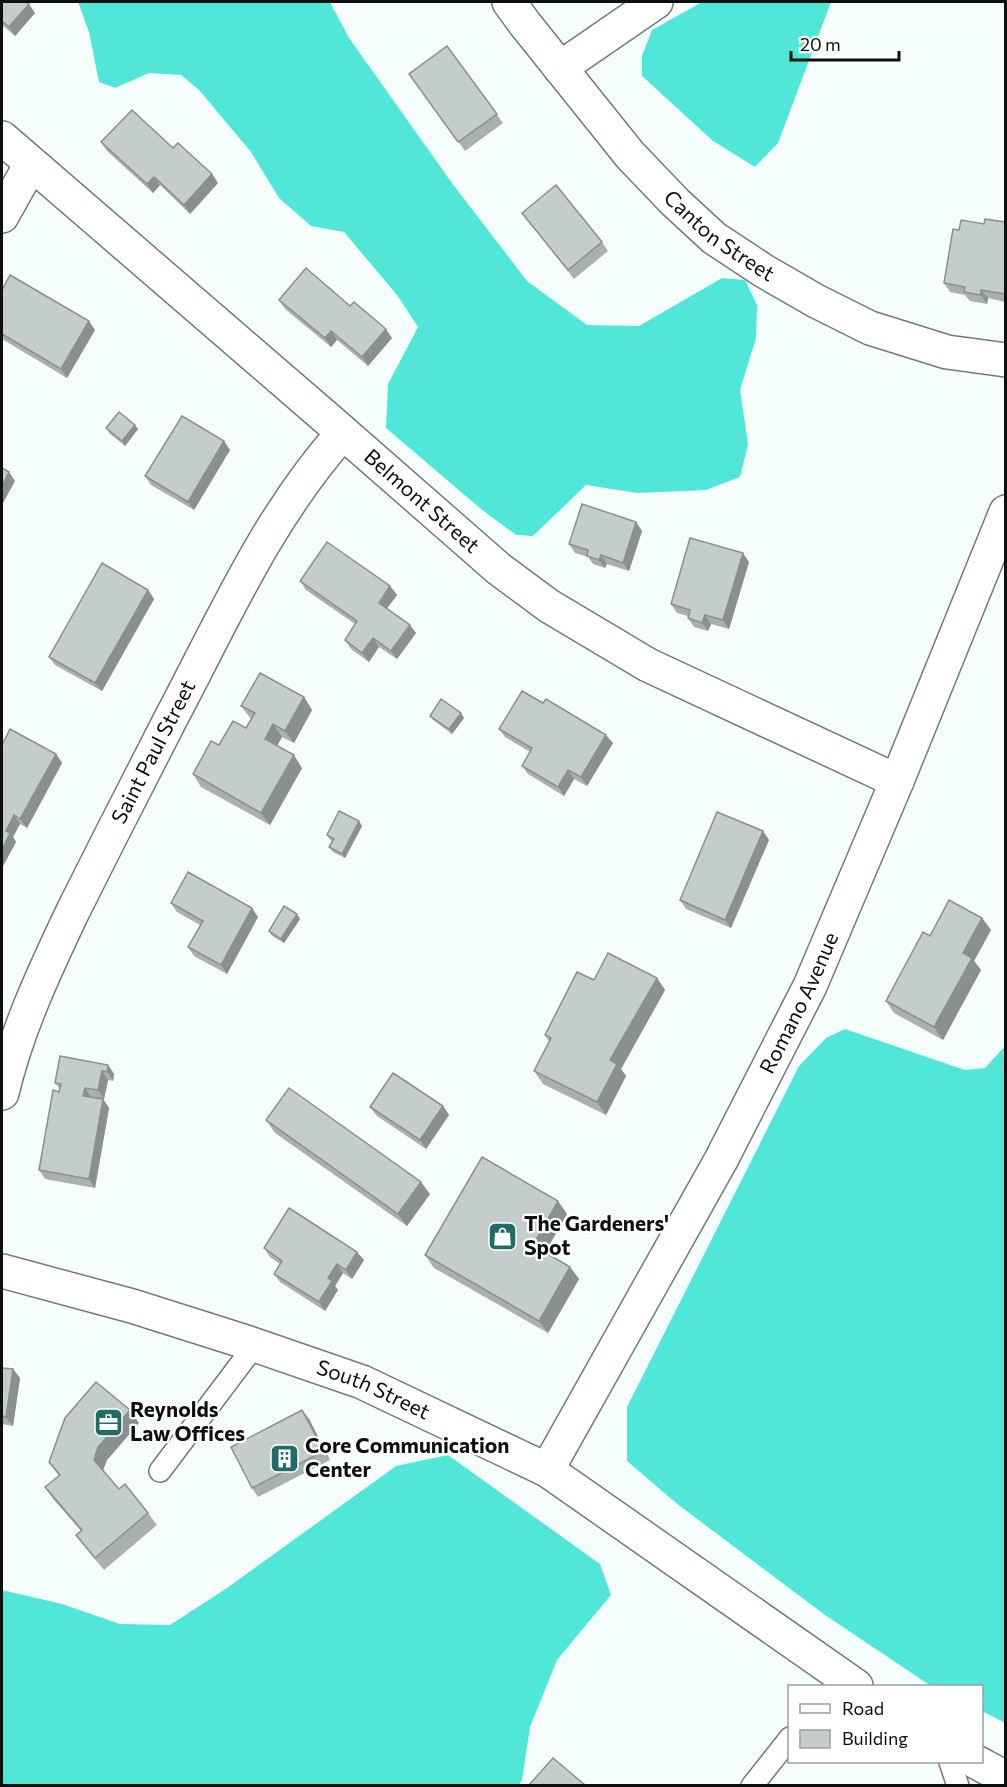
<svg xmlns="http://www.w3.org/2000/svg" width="1007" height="1787" viewBox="0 0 1007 1787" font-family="Commissioner,sans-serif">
	<rect width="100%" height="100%" fill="#f5fefc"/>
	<g fill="#51e7d8">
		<polygon points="78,2 330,2 349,38 452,183 527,281 587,325 639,326 722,278 745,280 757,305 756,338 740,390 748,444 740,477 706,490 637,493 586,485 533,536 516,535 481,509 386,428 388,384 418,327 397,295 344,232 311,226 279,198 251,152 199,90 181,75 149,73 115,88 99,82 89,32"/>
		<polygon points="702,2 831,2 778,143 755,167 713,141 642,76 642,56 652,30"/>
		<polygon points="845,1029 965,1070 985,1068 1005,1046 1005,1723 982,1711 982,1686 931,1686 825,1615 676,1503 627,1461 627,1407 799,1066 826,1038"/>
		<polygon points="448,1455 600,1564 611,1595 557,1660 530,1727 522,1780 519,1785 2,1785 2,1590 62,1604 120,1624 170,1625 227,1588 396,1466"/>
	</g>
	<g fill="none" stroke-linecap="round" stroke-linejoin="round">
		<defs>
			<g id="lane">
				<polyline points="160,1471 255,1345"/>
				<polyline points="950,1762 958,1786"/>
				<polyline points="752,1786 790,1738"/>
			</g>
			<g id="street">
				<polyline points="560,68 656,2"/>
				<path id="s1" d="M2,138l329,284 168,147 50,37 99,59 249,116"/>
				<polyline points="2,216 31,164"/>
				<path id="s2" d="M2,1093c15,-64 43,-123 71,-182 32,-64 64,-127 97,-191 52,-98 98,-204 173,-287"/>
				<path id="s3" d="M547,1470l174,-310 89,-174 87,-205 109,-269"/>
			</g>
			<g id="secondary">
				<path id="s4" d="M509,2l16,22 105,131 45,47 39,36 50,33 52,30 54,27 77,24 59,8"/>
				<path id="s5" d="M2,1271l130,35 117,37 113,39 185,88 309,216"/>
				<polyline points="976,1762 1006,1778"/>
			</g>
		</defs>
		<use href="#lane" stroke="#737b79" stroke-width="24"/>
		<use href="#street" stroke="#737b79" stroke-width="36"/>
		<use href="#secondary" stroke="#737b79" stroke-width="36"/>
		<use href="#lane" stroke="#fff" stroke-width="21"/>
		<use href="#street" stroke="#fff" stroke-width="33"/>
		<use href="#secondary" stroke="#fff" stroke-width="33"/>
	</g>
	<g fill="#a9b0af">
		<polygon points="2,2 35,13 15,36 2,25"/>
		<polygon points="447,46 503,123 465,151 409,74"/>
		<polygon points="101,142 212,174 218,183 190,214 160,185 153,193 107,151"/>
		<polygon points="522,213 602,242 608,251 574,279"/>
		<polygon points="1005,222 1005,302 988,298 987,304 970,301 965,295 950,292 944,283 959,230 984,224"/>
		<polygon points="2,290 95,330 67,378 2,339"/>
		<polygon points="279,300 350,306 392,338 368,366 337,340 331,347 285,309"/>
		<polygon points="106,428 138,429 125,446 109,433"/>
		<polygon points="224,441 230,450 194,510 151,485 145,476"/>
		<polygon points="636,522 642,531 629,571 607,564 605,568 593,564 588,557 575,553 569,544"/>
		<polygon points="749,562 729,629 711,624 708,631 694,627 688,618 688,616 677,613 671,604"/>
		<polygon points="300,581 390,586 397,595 387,608 416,633 397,659 379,647 369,662 351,649 345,640 355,624 306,590"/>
		<polygon points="148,590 154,599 102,691 55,665 49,657"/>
		<polygon points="304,697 312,710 294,743 282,737 277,746 302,768 270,825 201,787 193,774 246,728 251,719 241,706"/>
		<polygon points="543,703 613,743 587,786 574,779 564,796 528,774 522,766 530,752 505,737 499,729"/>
		<polygon points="461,713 464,718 452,734 433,720 430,716"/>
		<polygon points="2,745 56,754 62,763 27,828 20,824 13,837 16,842 3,866 2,865"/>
		<polygon points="362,826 345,858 333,852 329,847 332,841 330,840 327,835"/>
		<polygon points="763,831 769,840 731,928 686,909 680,900"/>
		<polygon points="171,903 258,917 227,974 194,956 188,947 200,925 177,912"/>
		<polygon points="982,918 991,930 974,961 981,970 943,1040 894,1013 886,1001 930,936"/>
		<polygon points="300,919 284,943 272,936 269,931"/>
		<polygon points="657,978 665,990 621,1069 626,1076 606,1115 543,1084 534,1071 549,1042 545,1035 594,980"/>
		<polygon points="108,1065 114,1074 113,1081 108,1080 104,1099 91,1097 103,1099 109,1108 95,1188 45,1179 39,1170 59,1092 60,1089 55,1083"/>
		<polygon points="443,1106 449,1115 426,1149 377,1116 370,1107"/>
		<polygon points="266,1120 430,1194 407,1226 275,1133"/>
		<polygon points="567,1214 545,1252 570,1267 579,1279 548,1333 434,1268 425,1255"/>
		<polygon points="264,1248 364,1260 352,1279 343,1273 335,1286 338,1290 325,1311 280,1282 274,1274 280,1264 270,1257"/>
		<polygon points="2,1368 13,1369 20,1378 13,1426 2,1424"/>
		<polygon points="302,1410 309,1419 330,1460 258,1497 252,1488"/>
		<polygon points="139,1423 107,1460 103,1471 119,1489 148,1513 157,1525 104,1570 85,1547 76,1535 81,1531 54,1500 45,1487 59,1476 49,1462"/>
	</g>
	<g fill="#89908e">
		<polygon points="29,4 35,13 15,36 9,27"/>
		<polygon points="212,174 218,183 190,214 184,205"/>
		<polygon points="154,177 160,185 153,193 147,184"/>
		<polygon points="981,290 988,298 987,304 981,295"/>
		<polygon points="89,321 95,330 67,378 61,369"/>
		<polygon points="386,329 392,338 368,366 362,357"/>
		<polygon points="331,331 337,340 331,347 325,338"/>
		<polygon points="135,425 138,429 125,446 122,441"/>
		<polygon points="224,441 230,450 194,510 188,502"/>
		<polygon points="9,472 15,481 2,505 2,486"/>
		<polygon points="636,522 642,531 629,571 623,563"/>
		<polygon points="743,553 749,562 729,629 723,620"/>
		<polygon points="601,555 607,564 605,568 599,560"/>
		<polygon points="390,586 397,595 385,611 379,603"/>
		<polygon points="148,590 154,599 102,691 95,683"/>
		<polygon points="705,615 711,624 708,631 702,623"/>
		<polygon points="410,625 416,633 397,659 391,651"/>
		<polygon points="373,638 379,647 369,662 362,653"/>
		<polygon points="304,697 312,710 294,743 285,731"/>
		<polygon points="461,713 464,718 452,734 449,729"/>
		<polygon points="273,724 282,737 274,751 265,739"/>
		<polygon points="606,735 613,743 587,786 581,777"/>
		<polygon points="56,754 62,763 27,828 20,819"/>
		<polygon points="294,755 302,768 270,825 261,813"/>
		<polygon points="568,770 574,779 564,796 558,787"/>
		<polygon points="14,815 20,824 13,837 16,842 3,866 2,864 2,850 6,831"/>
		<polygon points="359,821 362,826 345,858 342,854"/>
		<polygon points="763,831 769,840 731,928 725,920"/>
		<polygon points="252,908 258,917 227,974 221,965"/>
		<polygon points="297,914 300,919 284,943 281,939"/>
		<polygon points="982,918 991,930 974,961 981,970 943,1040 934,1027 963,953"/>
		<polygon points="657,978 665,990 621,1069 626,1076 606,1115 597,1102 610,1060"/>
		<polygon points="108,1065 114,1074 113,1081 107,1072"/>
		<polygon points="102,1071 108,1080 104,1099 98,1090"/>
		<polygon points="85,1088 91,1097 89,1105 83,1096"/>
		<polygon points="103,1099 109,1108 95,1188 89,1179"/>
		<polygon points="443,1106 449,1115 426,1149 420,1140"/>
		<polygon points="421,1182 430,1194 407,1226 398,1214"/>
		<polygon points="558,1201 567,1214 542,1258 533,1245"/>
		<polygon points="357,1252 364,1260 352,1279 346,1270"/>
		<polygon points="337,1264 343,1273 335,1286 338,1290 325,1311 319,1302 328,1278"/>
		<polygon points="570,1267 579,1279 548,1333 539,1321"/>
		<polygon points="13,1369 20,1378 13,1426 6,1417"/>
		<polygon points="130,1410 139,1423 107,1460 102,1472 94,1460 98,1447"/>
		<polygon points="302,1410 309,1419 330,1460 324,1451"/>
	</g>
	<g fill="#c4cdcb" stroke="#89908e" stroke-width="1.5">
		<polygon points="2,2 26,2 29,4 9,27 2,21"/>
		<polygon points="447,46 497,114 458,142 409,74"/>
		<polygon points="132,110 173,148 178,143 212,174 184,205 154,177 147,184 101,142"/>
		<polygon points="556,185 602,242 568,270 522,213"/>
		<polygon points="985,219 1005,222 1005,294 981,290 981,295 964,292 965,287 944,283 953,229 959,230 961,220 984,224"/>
		<polygon points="306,268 350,306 354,302 386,329 362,357 331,331 325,338 279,300"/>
		<polygon points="10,275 89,321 61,369 2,334 2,290"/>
		<polygon points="119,412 135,425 122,441 106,428"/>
		<polygon points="182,416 224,441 188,502 145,476"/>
		<polygon points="2,468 9,472 2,486"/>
		<polygon points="582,504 636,522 623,563 601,555 599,560 587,556 588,550 569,544"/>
		<polygon points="690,538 743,553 723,620 705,615 702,623 688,618 690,610 671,604"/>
		<polygon points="327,542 390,586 379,603 410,625 391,651 373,638 362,653 345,640 357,621 300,581"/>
		<polygon points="102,563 148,590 95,683 49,657"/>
		<polygon points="260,673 304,697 285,731 273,724 265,739 294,755 261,813 193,774 211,741 219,745 233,721 246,728 255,713 241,706"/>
		<polygon points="522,691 543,703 546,699 606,735 581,777 568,770 558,787 522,766 532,748 499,729"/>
		<polygon points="441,699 461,713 449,729 430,716"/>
		<polygon points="10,729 56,754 20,819 14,815 6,831 10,833 2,850 2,745"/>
		<polygon points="339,811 359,821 342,854 329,847 334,839 327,835"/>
		<polygon points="717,812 763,831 725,920 680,900"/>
		<polygon points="188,872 252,908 221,965 188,947 203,921 171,903"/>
		<polygon points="949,900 982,918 963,953 972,958 934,1027 886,1001 923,932 930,936"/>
		<polygon points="284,906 297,914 281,939 269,931"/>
		<polygon points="608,953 657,978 610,1060 617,1064 597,1102 534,1071 551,1038 545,1035 577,972 594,980"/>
		<polygon points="60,1056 108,1065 107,1072 102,1071 98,1090 85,1088 83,1096 103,1099 89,1179 39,1170 53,1090 59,1092 61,1084 55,1083"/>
		<polygon points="393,1073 443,1106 420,1140 370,1107"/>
		<polygon points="289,1088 421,1182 398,1214 266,1120"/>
		<polygon points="482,1157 558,1201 533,1245 570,1267 539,1321 425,1255"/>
		<polygon points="289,1208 357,1252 346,1270 337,1264 328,1278 332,1281 319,1302 274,1274 282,1261 264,1248"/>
		<polygon points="2,1368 13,1369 6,1417 2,1416"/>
		<polygon points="96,1382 130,1410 98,1447 94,1460 119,1489 125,1484 148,1513 95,1558 76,1535 82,1530 45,1487 60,1475 49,1462 65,1418"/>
		<polygon points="302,1410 324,1451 252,1488 231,1447"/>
		<polygon points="553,1758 585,1785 529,1785"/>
	</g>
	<defs>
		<symbol id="shop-square" viewBox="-11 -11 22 22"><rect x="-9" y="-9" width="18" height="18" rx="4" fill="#236c65" stroke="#fff"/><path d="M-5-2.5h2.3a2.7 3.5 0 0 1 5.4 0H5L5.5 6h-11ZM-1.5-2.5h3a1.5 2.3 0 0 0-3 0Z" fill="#fff"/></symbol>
		<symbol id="office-square" viewBox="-11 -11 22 22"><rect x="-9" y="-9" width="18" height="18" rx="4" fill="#236c65" stroke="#fff"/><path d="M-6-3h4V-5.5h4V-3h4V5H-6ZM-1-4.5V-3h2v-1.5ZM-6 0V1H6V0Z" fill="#fff"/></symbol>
		<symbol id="building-square" viewBox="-11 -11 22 22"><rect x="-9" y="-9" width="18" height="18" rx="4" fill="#236c65" stroke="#fff"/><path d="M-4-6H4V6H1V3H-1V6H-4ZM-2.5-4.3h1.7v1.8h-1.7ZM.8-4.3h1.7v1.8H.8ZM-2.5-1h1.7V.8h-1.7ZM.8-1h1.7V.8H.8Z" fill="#fff"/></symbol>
	</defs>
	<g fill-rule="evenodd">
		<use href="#shop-square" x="486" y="1220" width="33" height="33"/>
		<use href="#office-square" x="92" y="1406" width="33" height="33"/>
		<use href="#building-square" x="268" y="1442" width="33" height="33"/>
	</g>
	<g text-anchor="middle" stroke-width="4.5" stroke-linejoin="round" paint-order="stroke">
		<g font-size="21" fill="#0d100f" stroke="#fff">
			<text dy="7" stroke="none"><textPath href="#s4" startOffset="316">Canton Street</textPath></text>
			<text dy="7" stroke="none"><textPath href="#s1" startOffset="555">Belmont Street</textPath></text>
			<text dy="7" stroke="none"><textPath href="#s2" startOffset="374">Saint Paul Street</textPath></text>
			<text dy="7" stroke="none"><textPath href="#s3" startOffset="531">Romano Avenue</textPath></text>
			<text dy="7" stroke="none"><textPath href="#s5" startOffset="390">South Street</textPath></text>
		</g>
		<g font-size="21" font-weight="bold" fill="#0d100f" stroke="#fff" text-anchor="start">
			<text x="524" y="1231">The Gardeners'<tspan x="524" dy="24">Spot</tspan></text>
			<text x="130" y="1417">Reynolds<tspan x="130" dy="24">Law Offices</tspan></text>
			<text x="305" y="1453">Core Communication<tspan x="305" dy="24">Center</tspan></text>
		</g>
	</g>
	<rect width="1007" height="1787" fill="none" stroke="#0d100f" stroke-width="6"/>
	<rect x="788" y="1685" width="195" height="78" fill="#ffffff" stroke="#9e9f9f" stroke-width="1.5"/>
	<rect x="800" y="1704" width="30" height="9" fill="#ffffff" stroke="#9e9f9f" stroke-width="1.5"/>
	<text x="842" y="1715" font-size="18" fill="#0d100f">Road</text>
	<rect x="800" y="1730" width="30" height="18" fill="#c4cdcb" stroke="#9e9f9f" stroke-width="1.5"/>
	<text x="842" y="1745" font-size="18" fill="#0d100f">Building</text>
	<path d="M791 51v9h108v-9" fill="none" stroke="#0d100f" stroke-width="3"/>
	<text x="800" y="51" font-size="18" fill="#0d100f" stroke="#ffffff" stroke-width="4.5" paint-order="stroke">20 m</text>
</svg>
